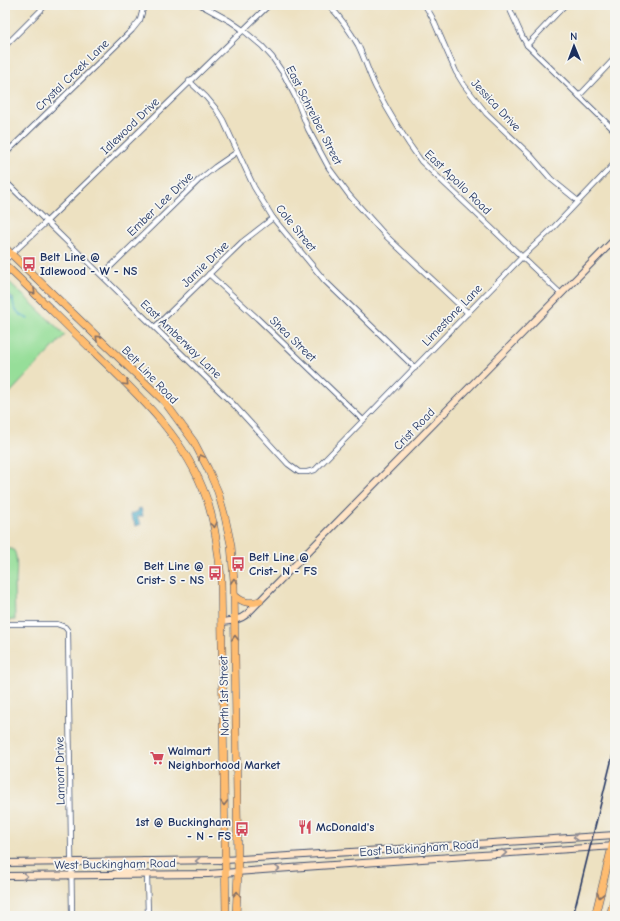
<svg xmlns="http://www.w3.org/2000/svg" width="620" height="921" viewBox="0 0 620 921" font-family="'Comic Neue',sans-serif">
	<rect width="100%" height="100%" fill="#f6f6f2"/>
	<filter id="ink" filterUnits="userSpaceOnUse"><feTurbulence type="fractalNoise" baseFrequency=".025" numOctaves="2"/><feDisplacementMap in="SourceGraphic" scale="8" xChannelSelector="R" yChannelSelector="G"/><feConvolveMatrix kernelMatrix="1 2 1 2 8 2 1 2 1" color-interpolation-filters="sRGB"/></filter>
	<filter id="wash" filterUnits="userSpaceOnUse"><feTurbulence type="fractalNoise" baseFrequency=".012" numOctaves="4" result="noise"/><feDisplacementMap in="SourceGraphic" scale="16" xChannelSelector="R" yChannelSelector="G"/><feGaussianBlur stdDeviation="0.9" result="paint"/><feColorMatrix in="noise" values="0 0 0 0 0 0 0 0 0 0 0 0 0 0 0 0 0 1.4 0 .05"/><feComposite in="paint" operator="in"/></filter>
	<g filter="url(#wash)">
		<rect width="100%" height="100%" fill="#ede1c1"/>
		<g fill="#96de99" stroke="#58867c">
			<polygon points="5,278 65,335 5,398 5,294 11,300 14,299 5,290"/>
			<path d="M5,549c1,0 6,0 7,0 7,3 4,28 4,35h-2l1,36h-10z"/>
		</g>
		<polygon fill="#43a7c3" stroke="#2f6b90" points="141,508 143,516 137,517 141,524 136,526 130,514 139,511 138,509"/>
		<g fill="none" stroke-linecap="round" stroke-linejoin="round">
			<path stroke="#43a7c3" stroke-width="1.5" d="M5,292l8,8c0,10 7,15 15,19"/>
		</g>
	</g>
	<g filter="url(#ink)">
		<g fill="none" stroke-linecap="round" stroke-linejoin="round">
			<defs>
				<g id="street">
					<polyline points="201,5 230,21 243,30 262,46 272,57 283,73 296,98 308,129 329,168 349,195 386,236 468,313"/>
					<path d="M329,5c11,12 21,26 29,40 7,14 11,29 18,43 13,25 28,50 45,73l140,133"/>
					<polyline points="425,5 432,17 456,72 464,85 486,113 531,156 551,179 578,201"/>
					<polyline points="508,5 522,36 527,45 615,131"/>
					<polyline points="527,45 565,5"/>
					<polyline points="5,46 46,5"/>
					<polyline points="189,81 206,97 216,109 223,120 254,187 273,218 325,281 415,368"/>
					<polyline points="579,96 615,58"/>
					<polyline points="5,154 132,30 140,20 144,5"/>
					<polyline points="5,181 234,405 288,464 299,472 307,472 315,470 522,257 553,228 615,163"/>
					<polyline points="5,260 47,221 269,5"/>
					<polyline points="209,274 257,318 363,420"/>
					<polyline points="102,275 200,179 215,167 237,152"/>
					<polyline points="155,327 242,242 273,218"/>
					<polyline points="5,624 57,624 65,627 68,631 72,916"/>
					<polyline points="147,875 148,916"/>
				</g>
				<g id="secondary">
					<path d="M222,622c9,-1 18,-2 25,-8l368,-375"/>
					<polyline points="5,863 225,860 615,835"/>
					<path d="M114,874c9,-4 21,-3 29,-10l1,-3"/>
					<polyline points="5,876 208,874 318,866 615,846"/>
				</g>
				<g id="primary">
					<polyline points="5,248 164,401 194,442 208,469 218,492 225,517 231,545 234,581 238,872 236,916"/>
					<path d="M5,265c29,27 56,55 85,83 45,44 94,87 116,149 9,26 12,53 15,80l5,339"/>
					<path d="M234,595c9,8 15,9 26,6"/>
					<polyline points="595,916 615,834"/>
					<polyline points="610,916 615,895"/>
				</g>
			</defs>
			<use href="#street" stroke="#3a4a6d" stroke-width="6"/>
			<use href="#secondary" stroke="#3a4a6d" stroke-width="8"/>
			<use href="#primary" stroke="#3a4a6d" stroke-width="8"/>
			<use href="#street" stroke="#fff" stroke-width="4.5"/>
			<use href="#secondary" stroke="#ffe4c6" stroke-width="6"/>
			<use href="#primary" stroke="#febc70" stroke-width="7"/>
			<polyline stroke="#1b2f5e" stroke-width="1.5" points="573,916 615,746"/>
		</g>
		<defs><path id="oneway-chevron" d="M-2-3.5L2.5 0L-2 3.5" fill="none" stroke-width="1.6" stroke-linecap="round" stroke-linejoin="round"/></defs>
		<g stroke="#816e66">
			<use href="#oneway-chevron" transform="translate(33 292) rotate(44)"/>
			<use href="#oneway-chevron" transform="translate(98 338) rotate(-136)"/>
			<use href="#oneway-chevron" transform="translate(126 383) rotate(45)"/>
			<use href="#oneway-chevron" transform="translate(201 457) rotate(-118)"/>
			<use href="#oneway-chevron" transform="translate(214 525) rotate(78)"/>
			<use href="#oneway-chevron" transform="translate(234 581) rotate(-93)"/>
			<use href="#oneway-chevron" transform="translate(235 638) rotate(-91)"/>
			<use href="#oneway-chevron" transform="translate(224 803) rotate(89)"/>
			<use href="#oneway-chevron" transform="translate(237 894) rotate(-88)"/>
			<use href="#oneway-chevron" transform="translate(600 895) rotate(104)"/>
		</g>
		<g stroke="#8d8a92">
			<use href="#oneway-chevron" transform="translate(576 837) rotate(176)"/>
			<use href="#oneway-chevron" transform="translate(504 853) rotate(-4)"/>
			<use href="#oneway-chevron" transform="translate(198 861) rotate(179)"/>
			<use href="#oneway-chevron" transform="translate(277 869) rotate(-4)"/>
			<use href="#oneway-chevron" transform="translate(25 876) rotate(1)"/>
		</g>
	</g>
	<defs>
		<symbol id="bus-bare" viewBox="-9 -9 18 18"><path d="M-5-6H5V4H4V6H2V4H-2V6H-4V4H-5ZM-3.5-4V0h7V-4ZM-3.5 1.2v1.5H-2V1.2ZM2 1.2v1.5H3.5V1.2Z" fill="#d1495b" stroke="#f6f6f2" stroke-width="2.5" paint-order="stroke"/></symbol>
		<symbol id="supermarket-bare" viewBox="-9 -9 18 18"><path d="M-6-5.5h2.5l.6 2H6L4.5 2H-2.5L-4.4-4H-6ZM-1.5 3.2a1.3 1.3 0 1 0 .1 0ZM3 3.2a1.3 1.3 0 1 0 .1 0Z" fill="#d1495b" stroke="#f6f6f2" stroke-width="2.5" paint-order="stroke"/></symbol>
		<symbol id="restaurant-bare" viewBox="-9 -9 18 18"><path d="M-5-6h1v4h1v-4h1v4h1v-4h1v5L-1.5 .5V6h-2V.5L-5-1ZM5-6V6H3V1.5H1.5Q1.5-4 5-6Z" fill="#d1495b" stroke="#f6f6f2" stroke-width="2.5" paint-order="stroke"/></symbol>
	</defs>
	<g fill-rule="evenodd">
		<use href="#bus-bare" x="19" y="254" width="20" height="20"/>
		<use href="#bus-bare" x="228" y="554" width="20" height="20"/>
		<use href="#bus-bare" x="205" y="563" width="20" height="20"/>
		<use href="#supermarket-bare" x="147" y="748" width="20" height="20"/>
		<use href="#restaurant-bare" x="295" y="817" width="20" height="20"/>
		<use href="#bus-bare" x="232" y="819" width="20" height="20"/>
	</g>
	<g text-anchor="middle" stroke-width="3.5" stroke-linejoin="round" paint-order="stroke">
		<g font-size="12" fill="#1b2f5e" stroke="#f6f6f2">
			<text transform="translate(72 75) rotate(-44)" y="4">Crystal Creek Lane</text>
			<text transform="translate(496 105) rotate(47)" y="4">Jessica Drive</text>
			<text transform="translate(314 115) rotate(63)" y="4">East Schreiber Street</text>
			<text transform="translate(130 126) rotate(-44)" y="4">Idlewood Drive</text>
			<text transform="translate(458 182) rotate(44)" y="4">East Apollo Road</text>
			<text transform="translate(160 204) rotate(-44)" y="4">Ember Lee Drive</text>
			<text transform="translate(296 228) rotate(51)" y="4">Cole Street</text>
			<text transform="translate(205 264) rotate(-44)" y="4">Jamie Drive</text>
			<text transform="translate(452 315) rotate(-46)" y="4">Limestone Lane</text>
			<text transform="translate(181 339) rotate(44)" y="4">East Amberway Lane</text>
			<text transform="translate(293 339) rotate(44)" y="4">Shea Street</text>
			<text transform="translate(150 375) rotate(46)" y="4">Belt Line Road</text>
			<text transform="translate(414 429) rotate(-46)" y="4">Crist Road</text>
			<text transform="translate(224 696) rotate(-91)" y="4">North 1st Street</text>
			<text transform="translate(60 771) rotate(-91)" y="4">Lamont Drive</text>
			<text transform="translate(419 848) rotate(-4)" y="4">East Buckingham Road</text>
			<text transform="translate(115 864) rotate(-1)" y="4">West Buckingham Road</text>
		</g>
		<g font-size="12" font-weight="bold" fill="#1b2f5e" stroke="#f6f6f2" text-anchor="start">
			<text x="40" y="261">Belt Line @<tspan x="40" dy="14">Idlewood - W - NS</tspan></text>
			<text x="249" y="561">Belt Line @<tspan x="249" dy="14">Crist- N - FS</tspan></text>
			<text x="204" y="570" text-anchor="end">Belt Line @<tspan x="204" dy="14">Crist- S - NS</tspan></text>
			<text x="168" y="755">Walmart<tspan x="168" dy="14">Neighborhood Market</tspan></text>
			<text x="231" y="826" text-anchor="end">1st @ Buckingham<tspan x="231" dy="14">- N - FS</tspan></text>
			<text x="316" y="831">McDonald's</text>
		</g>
	</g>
	<rect width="620" height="921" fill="none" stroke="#f6f6f2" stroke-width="20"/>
	<g transform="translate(574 46) rotate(359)" stroke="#f6f6f2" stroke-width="3" paint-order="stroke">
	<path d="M0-3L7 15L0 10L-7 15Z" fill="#1b2f5e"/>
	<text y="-6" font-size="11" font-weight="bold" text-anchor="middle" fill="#1b2f5e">N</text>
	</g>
</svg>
